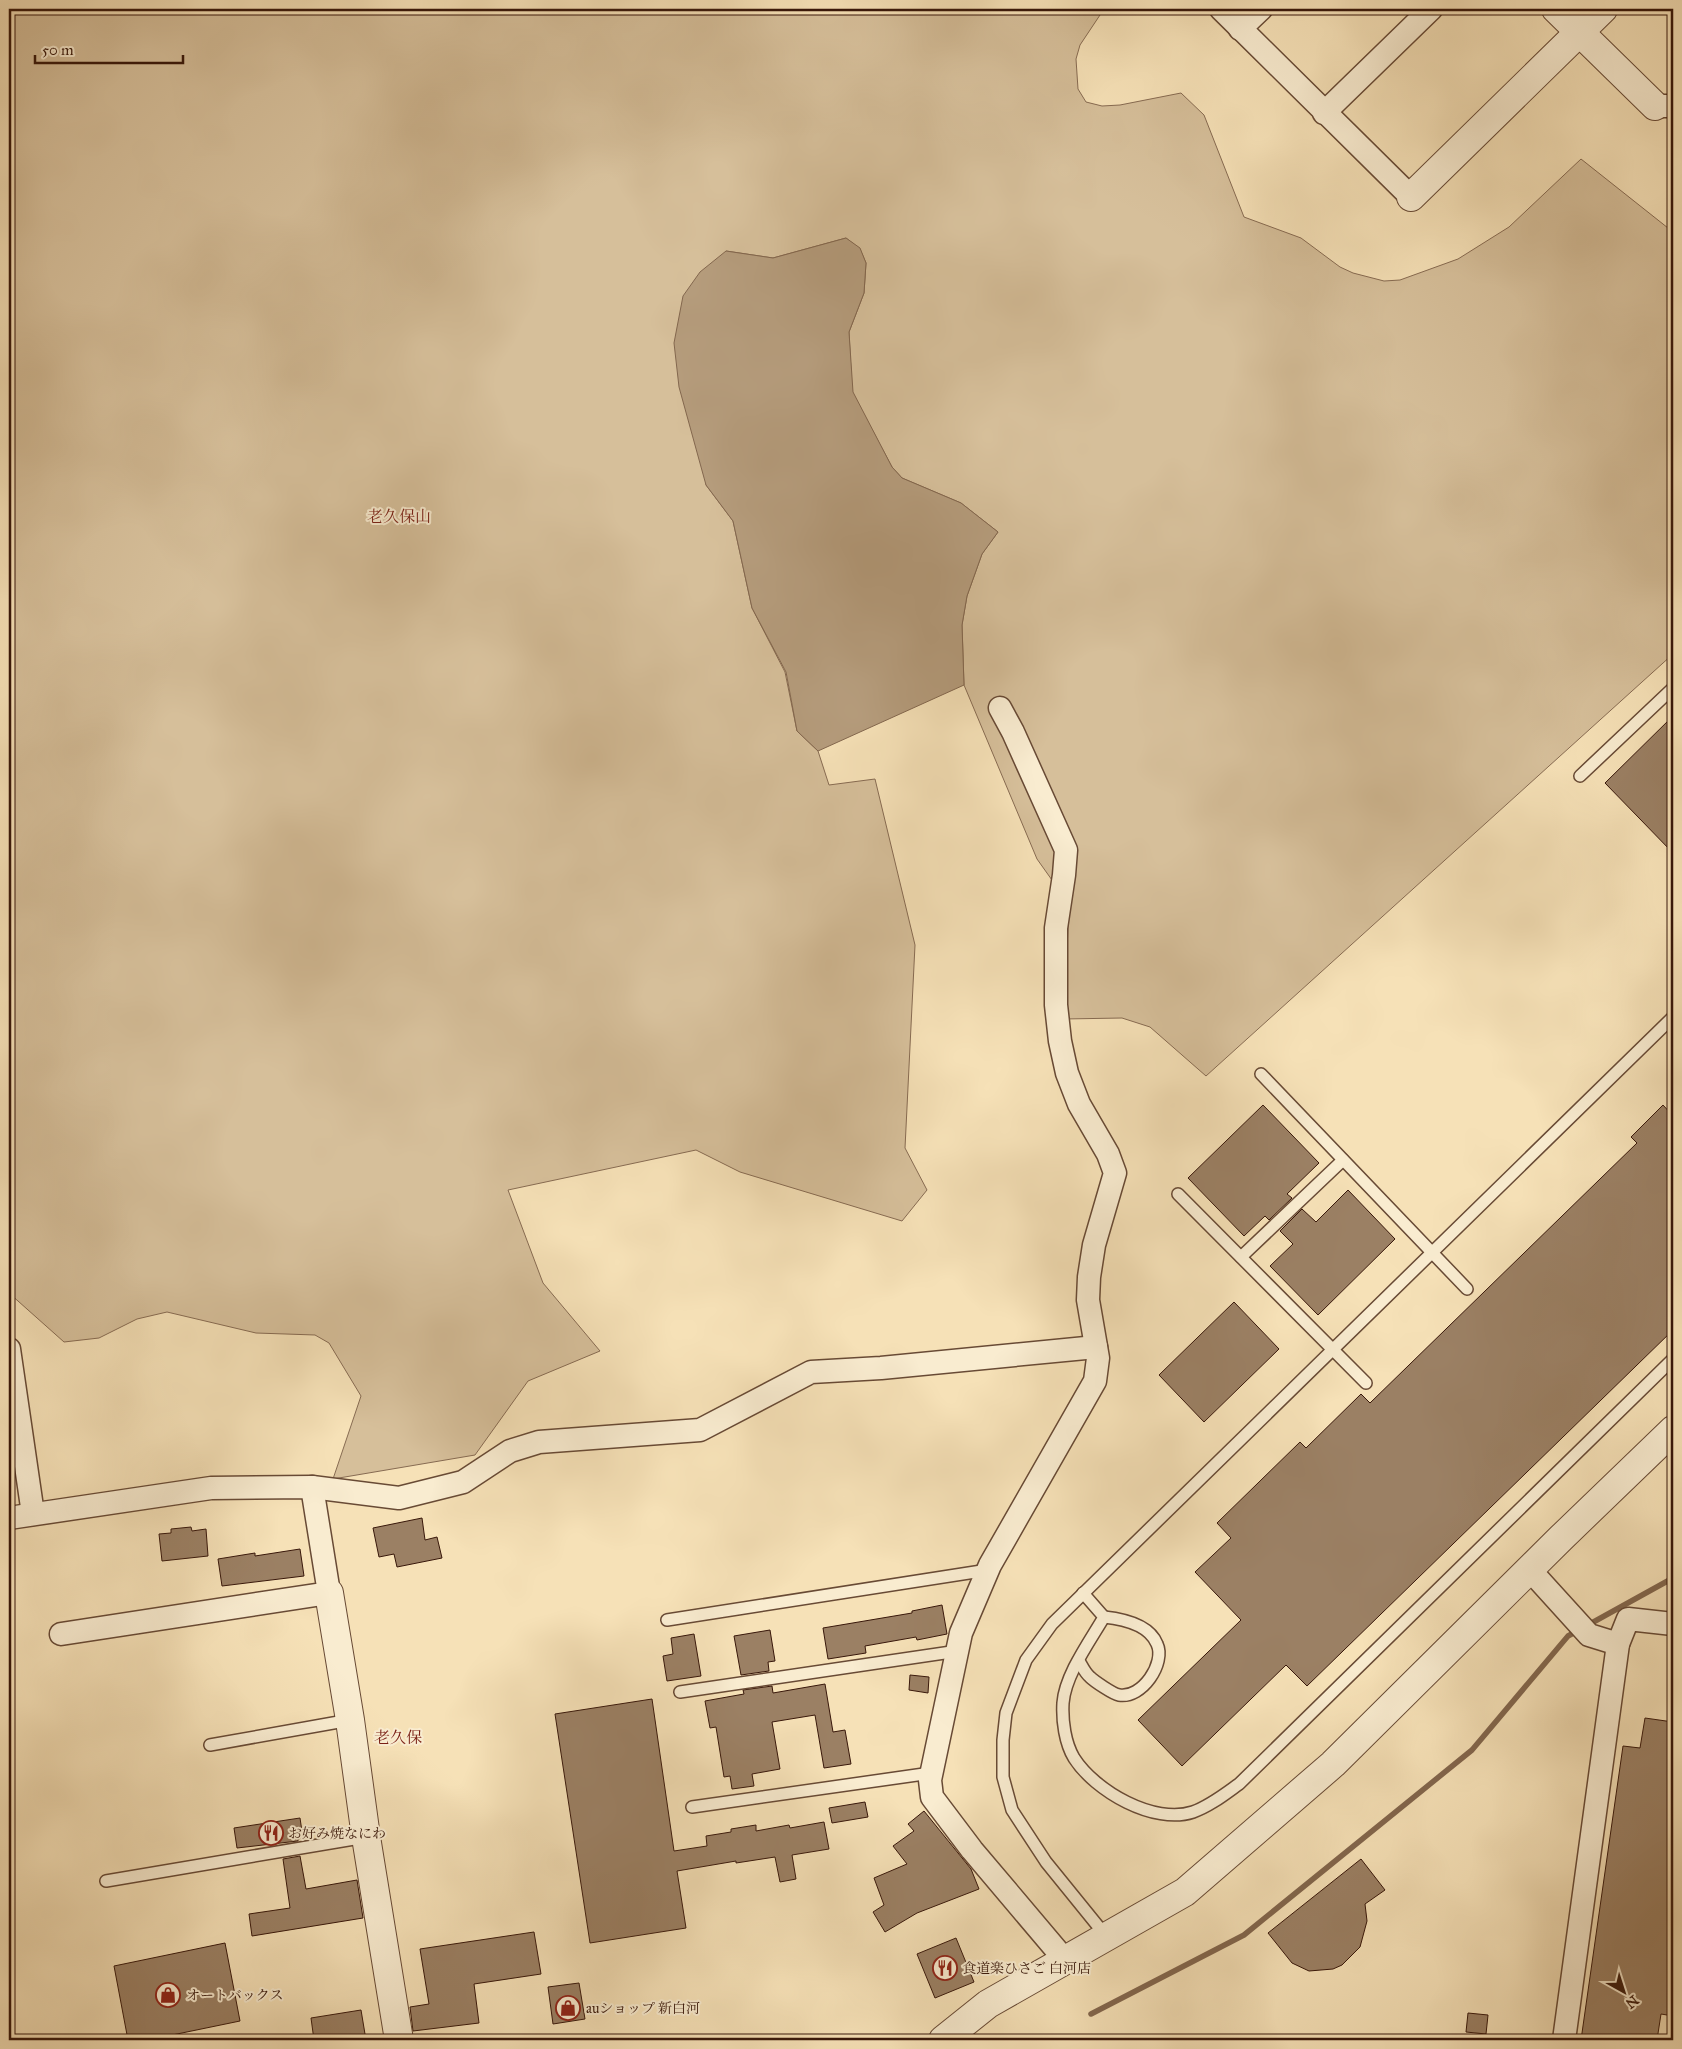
<svg xmlns="http://www.w3.org/2000/svg" width="1682" height="2049" viewBox="0 0 1682 2049" font-family="'IM FELL Great Primer','Noto Serif JP',serif">
	<rect width="100%" height="100%" fill="#f6e1b7"/>
	<filter id="stains"><feTurbulence type="fractalNoise" baseFrequency=".004" numOctaves="4"/><feColorMatrix values="0 0 0 0 .2 0 0 0 0 .09 0 0 0 0 .02 0 0 0 .5 -.17"/></filter>
	<radialGradient id="worn" r=".72"><stop offset=".6" stop-color="#630" stop-opacity="0"/><stop offset="1" stop-color="#630" stop-opacity=".3"/></radialGradient>
	<polygon fill="#d6bf9a" stroke="#876b52" points="9,9 1104,9 1080,45 1076,59 1078,89 1086,102 1102,106 1120,105 1181,93 1204,115 1244,217 1301,238 1340,267 1353,273 1384,281 1400,280 1458,259 1509,227 1581,159 1668,228 1673,229 1673,654 1206,1076 1150,1027 1122,1018 1064,1019 1069,904 1037,859 964,685 962,625 967,596 982,554 998,532 961,503 902,478 892,467 852,392 849,332 864,293 866,263 860,249 846,238 773,258 726,251 706,485 733,521 752,608 785,672 797,731 818,751 829,785 875,779 915,945 905,1148 927,1190 902,1221 740,1172 696,1150 508,1190 543,1283 600,1351 528,1381 475,1455 333,1479 361,1396 329,1343 315,1335 256,1333 167,1312 137,1319 99,1338 64,1342 9,1293"/>
	<polygon fill="#b59c7c" stroke="#83674e" points="846,238 860,248 866,263 864,293 849,332 853,392 892,467 902,478 961,503 998,532 982,554 967,596 962,625 964,685 818,751 797,731 786,672 752,608 733,521 706,485 679,387 674,343 683,296 700,272 726,251 773,258"/>
	<g fill="none" stroke-linecap="round" stroke-linejoin="round">
		<g stroke="#83674e" stroke-width="5.5">
			<polyline points="1588,1625 1673,1578"/>
			<polyline points="1091,2014 1244,1935 1472,1750 1568,1636 1577,1631"/>
		</g>
	</g>
	<g fill="#9b8064" stroke="#38170a">
		<polygon points="1673,716 1673,853 1605,783"/>
		<polygon points="1263,1105 1319,1163 1287,1194 1292,1198 1269,1220 1265,1216 1244,1236 1188,1178"/>
		<polygon points="1663,1105 1673,1116 1673,1330 1307,1686 1286,1665 1182,1766 1138,1720 1241,1620 1195,1572 1231,1538 1217,1523 1300,1442 1306,1448 1361,1394 1370,1403 1637,1143 1631,1137"/>
		<polygon points="1348,1190 1395,1239 1318,1315 1270,1266 1293,1244 1280,1231 1302,1209 1316,1222"/>
		<polygon points="1234,1302 1279,1349 1204,1422 1159,1375"/>
		<polygon points="422,1518 425,1540 437,1537 442,1558 397,1567 394,1554 379,1557 373,1528"/>
		<polygon points="191,1527 192,1531 206,1529 208,1556 162,1561 159,1534 171,1533 171,1529"/>
		<polygon points="300,1549 304,1576 222,1586 218,1559 255,1553 255,1556"/>
		<polygon points="942,1605 947,1634 917,1640 916,1637 865,1646 866,1653 828,1659 823,1628 912,1613 912,1611"/>
		<polygon points="770,1630 775,1661 768,1662 769,1671 741,1675 734,1636"/>
		<polygon points="694,1634 701,1676 667,1681 663,1656 673,1654 671,1638"/>
		<polygon points="910,1675 929,1677 928,1693 909,1690"/>
		<polygon points="825,1684 833,1732 845,1730 851,1764 824,1768 815,1715 772,1722 780,1769 752,1774 754,1786 732,1789 730,1776 724,1777 716,1727 710,1728 705,1701 744,1694 743,1690 772,1686 773,1693"/>
		<polygon points="652,1699 674,1851 707,1846 706,1836 731,1832 731,1829 756,1825 756,1831 789,1825 790,1828 824,1822 829,1849 792,1855 796,1879 780,1882 775,1857 736,1863 736,1861 677,1871 686,1928 590,1943 555,1714"/>
		<polygon points="1645,1718 1673,1722 1673,2016 1661,2014 1657,2040 1581,2040 1623,1746 1640,1748"/>
		<polygon points="865,1802 868,1817 832,1823 829,1808"/>
		<polygon points="924,1811 971,1869 979,1889 917,1913 885,1932 873,1912 884,1905 874,1878 907,1864 893,1846 914,1831 908,1824"/>
		<polygon points="300,1818 303,1838 298,1839 298,1841 237,1848 234,1828"/>
		<polygon points="300,1856 306,1889 357,1880 363,1918 252,1936 249,1914 290,1908 283,1859"/>
		<polygon points="1361,1859 1385,1890 1365,1904 1367,1921 1360,1947 1342,1965 1333,1969 1309,1971 1292,1963 1268,1933"/>
		<polygon points="534,1932 541,1974 474,1984 479,2023 413,2031 410,2007 429,2004 420,1949"/>
		<polygon points="956,1938 974,1982 935,1998 917,1954"/>
		<polygon points="225,1943 240,2021 148,2040 128,2040 114,1966"/>
		<polygon points="579,1983 585,2019 553,2024 548,1987"/>
		<polygon points="361,2010 366,2040 314,2040 311,2018"/>
		<polygon points="1468,2013 1488,2015 1486,2034 1466,2032"/>
	</g>
	<g fill="none" stroke-linecap="round" stroke-linejoin="round">
		<defs>
			<g id="service">
				<polyline points="1580,776 1673,688"/>
				<polyline points="1261,1074 1467,1289"/>
				<polyline points="1178,1194 1366,1383"/>
				<polyline points="1241,1257 1343,1160"/>
				<path d="M1083,1593l21,24c-14,24 -39,58 -41,86 -1,18 2,40 11,55 21,33 80,67 119,54 17,-6 32,-18 46,-28l434,-425"/>
				<polyline points="667,1620 988,1570"/>
				<path d="M1079,1661c3,5 6,12 11,16 4,4 23,17 29,18 23,4 47,-32 38,-51 -8,-20 -34,-25 -53,-27"/>
				<polyline points="680,1692 958,1651"/>
				<polyline points="210,1745 350,1720"/>
				<polyline points="692,1807 931,1773"/>
				<polyline points="106,1881 366,1837"/>
				<polyline points="1106,1936 1046,1862 1012,1810 1003,1777 1003,1740 1006,1713 1026,1660 1052,1624 1673,1017"/>
			</g>
			<g id="minor">
				<polyline points="1221,9 1411,197"/>
				<polyline points="1240,29 1261,9"/>
				<polyline points="1655,106 1673,106"/>
				<polyline points="1324,113 1431,9"/>
				<polyline points="1000,708 1013,732 1066,850 1064,875 1056,928 1056,1005 1060,1041 1067,1073 1079,1104 1108,1154 1115,1173 1094,1245 1089,1277 1088,1300 1098,1358 1095,1381 990,1565 961,1633 930,1780 932,1797 972,1850 1065,1960"/>
				<polyline points="9,1349 33,1514"/>
				<polyline points="9,1518 211,1488 312,1487 399,1498 463,1482 510,1451 539,1442 700,1430 811,1372 881,1368 1096,1347"/>
				<polyline points="1529,1569 1589,1635 1618,1644"/>
				<polyline points="61,1634 329,1593 312,1487"/>
				<polyline points="1564,2040 1618,1644 1628,1619 1673,1624"/>
			</g>
			<g id="tertiary">
				<polyline points="1556,9 1655,106"/>
				<polyline points="1411,197 1603,9"/>
				<polyline points="329,1593 350,1720 366,1837 399,2040"/>
				<polyline points="943,2040 988,2004 1185,1892 1333,1764 1561,1538 1673,1430"/>
			</g>
		</defs>
		<use href="#service" stroke="#684a35" stroke-width="14"/>
		<use href="#minor" stroke="#684a35" stroke-width="25"/>
		<use href="#tertiary" stroke="#684a35" stroke-width="30"/>
		<use href="#service" stroke="#f9ecd0" stroke-width="11"/>
		<use href="#minor" stroke="#f9ecd0" stroke-width="22"/>
		<use href="#tertiary" stroke="#f9ecd0" stroke-width="28"/>
	</g>
	<defs>
		<symbol id="restaurant-ring" viewBox="-11 -11 22 22"><circle r="9.5" fill="#f9ecd0" stroke="#8f2418" stroke-width="1.5"/><path d="M-5-6h1v4h1v-4h1v4h1v-4h1v5L-1.5 .5V6h-2V.5L-5-1ZM5-6V6H3V1.5H1.5Q1.5-4 5-6Z" fill="#8f2418"/></symbol>
		<symbol id="shop-ring" viewBox="-11 -11 22 22"><circle r="9.5" fill="#f9ecd0" stroke="#8f2418" stroke-width="1.5"/><path d="M-5-2.5h2.3a2.7 3.5 0 0 1 5.4 0H5L5.5 6h-11ZM-1.5-2.5h3a1.5 2.3 0 0 0-3 0Z" fill="#8f2418"/></symbol>
	</defs>
	<g fill-rule="evenodd">
		<use href="#restaurant-ring" x="257" y="1819" width="28" height="28"/>
		<use href="#restaurant-ring" x="931" y="1954" width="28" height="28"/>
		<use href="#shop-ring" x="154" y="1981" width="28" height="28"/>
		<use href="#shop-ring" x="554" y="1994" width="28" height="28"/>
	</g>
	<g text-anchor="middle" stroke-width="4" stroke-linejoin="round" paint-order="stroke">
		<g font-size="14" fill="#38170a" stroke="#f9ecd0" text-anchor="start">
			<text x="288" y="1838">お好み焼なにわ</text>
			<text x="962" y="1973">食道楽ひさご 白河店</text>
			<text x="186" y="2000">オートバックス</text>
			<text x="586" y="2013">auショップ 新白河</text>
		</g>
		<g font-size="16" fill="#7a1f14" stroke="#f9ecd0">
			<text x="399" y="522">老久保山</text>
			<text x="398" y="1743">老久保</text>
		</g>
	</g>
	<rect width="1682" height="2049" fill="none" stroke="#f6e1b7" stroke-width="30"/>
	<rect x="10" y="10" width="1662" height="2029" fill="none" stroke="#38170a" stroke-width="2.5"/>
	<rect x="15" y="15" width="1652" height="2019" fill="none" stroke="#38170a"/>
	<g transform="translate(1624 1992) rotate(141)" stroke="#f9ecd0" stroke-width="4" paint-order="stroke">
	<path d="M0-4L9 19L0 12L-9 19Z" fill="#38170a"/>
	<text y="-8" font-size="14" font-weight="bold" text-anchor="middle" fill="#38170a">N</text>
	</g>
	<path d="M35 55v8h148v-8" fill="none" stroke="#38170a" stroke-width="2.5"/>
	<text x="42" y="55" font-size="15" fill="#38170a" stroke="#f9ecd0" stroke-width="4" paint-order="stroke">50 m</text>
	<rect width="100%" height="100%" filter="url(#stains)"/>
	<rect width="100%" height="100%" fill="url(#worn)"/>
</svg>
